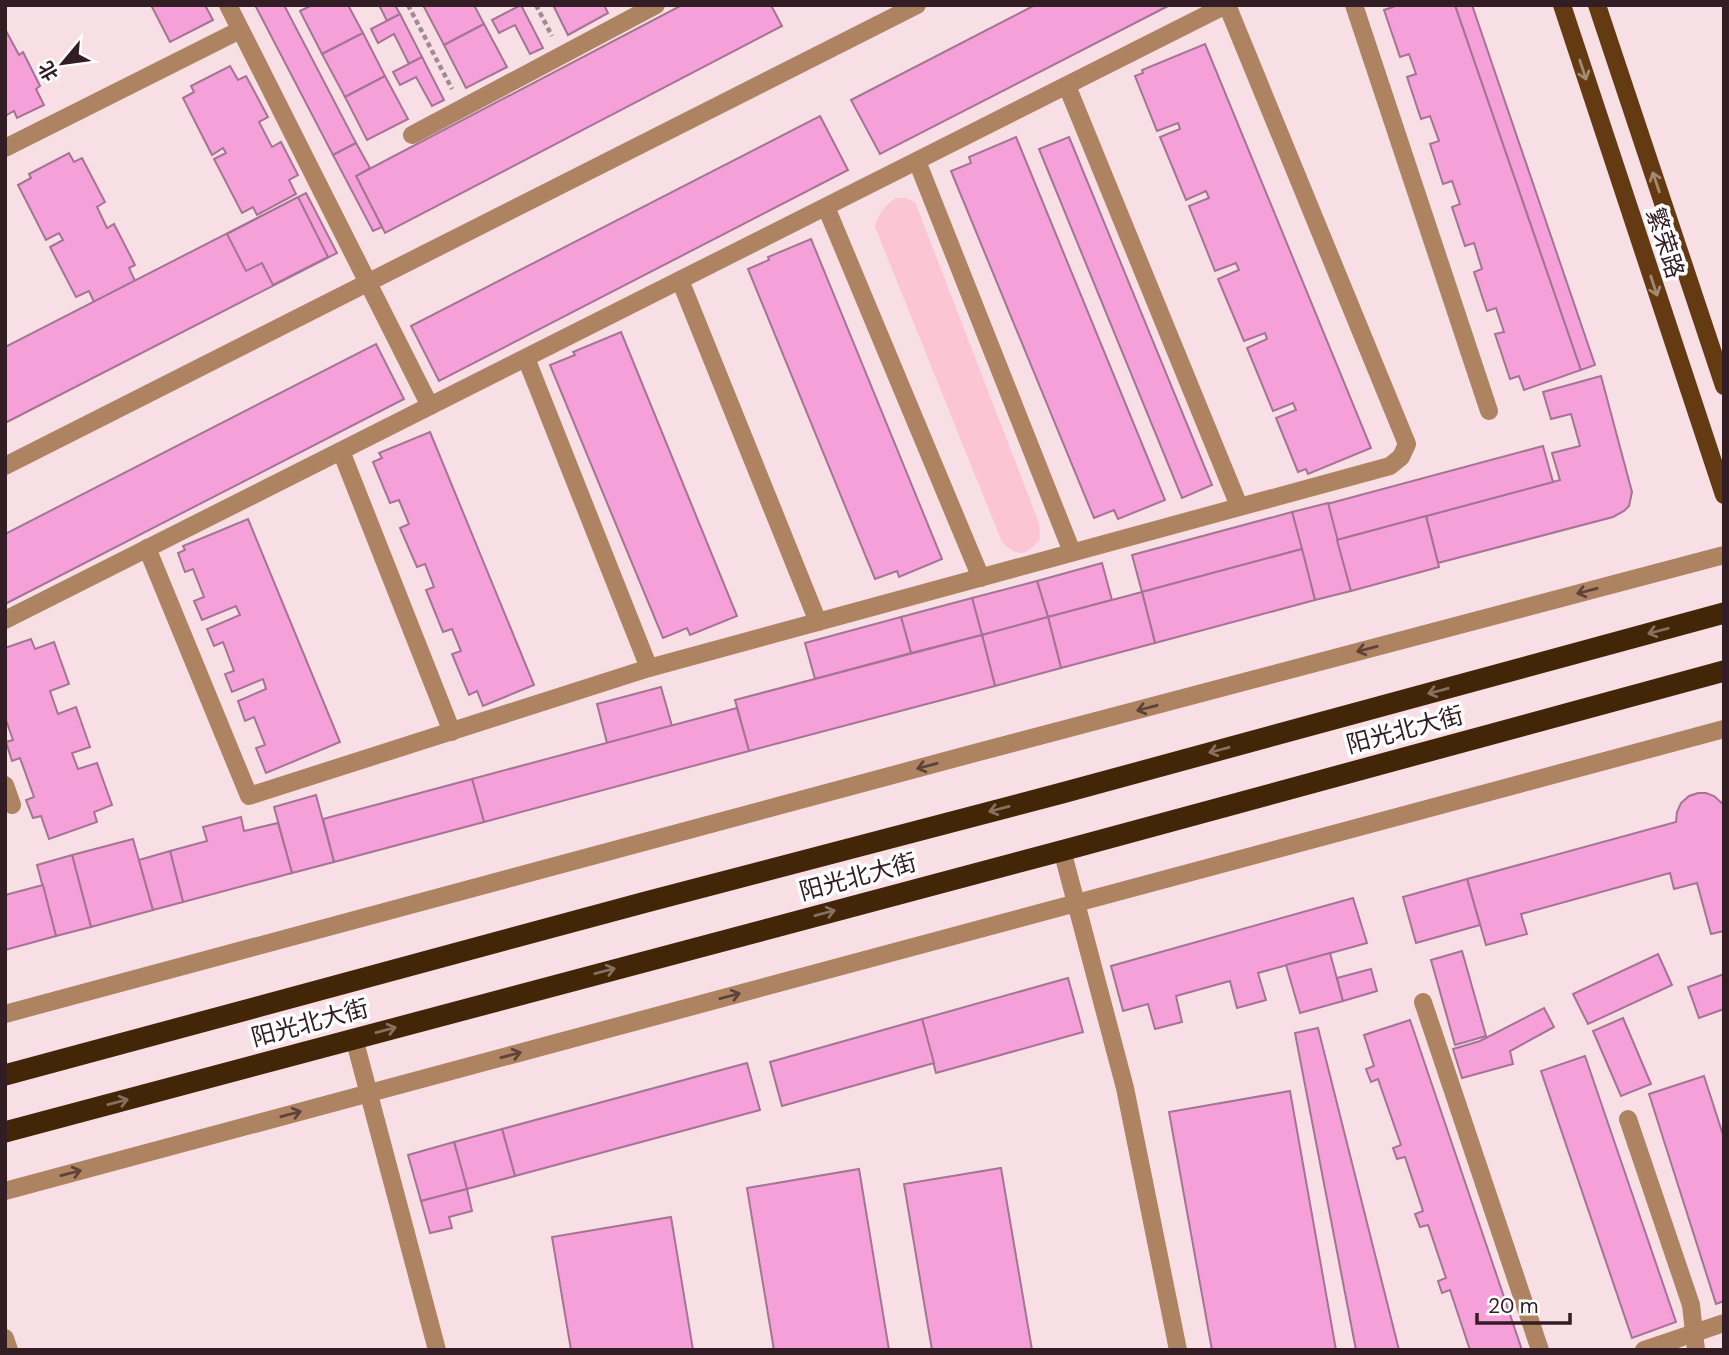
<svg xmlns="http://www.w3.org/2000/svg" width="1729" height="1355" viewBox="0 0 1729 1355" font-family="'DM Sans','Noto Sans SC',sans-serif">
	<rect width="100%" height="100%" fill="#f8dfe5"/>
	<path fill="#fbc5d4" d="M896,198h8l11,4 124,321 1,16c-14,17 -22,19 -38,3l-127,-315c4,-14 9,-21 21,-29z"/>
	<g fill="#f6a0da" stroke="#a37593" stroke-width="2">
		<polygon points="151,5 209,5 206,7 213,20 170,42"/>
		<polygon points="255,5 284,5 356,143 333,155"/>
		<polygon points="312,5 348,5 363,33 322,54 300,11"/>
		<polygon points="379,5 395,5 400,14 387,21"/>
		<polygon points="423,5 474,5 484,24 444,45"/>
		<polygon points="521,5 543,48 530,54 515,25 499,33 492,20"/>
		<polygon points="553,5 604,5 608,13 568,35"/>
		<polygon points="682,5 771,5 782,26 385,233 356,176"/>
		<polygon points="1035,5 1170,5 880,154 851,100"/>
		<polygon points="1392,5 1455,5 1581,370 1524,390 1519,376 1510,379 1495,334 1504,332 1496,308 1487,311 1474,272 1482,269 1474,243 1465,246 1452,207 1460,204 1452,181 1443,184 1430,144 1439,141 1430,116 1421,119 1407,77 1416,74 1409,54 1400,57 1384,10 1393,7"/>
		<polygon points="1455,5 1472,5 1595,365 1581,370"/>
		<polygon points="400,14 422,57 409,64 394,34 378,43 371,29"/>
		<polygon points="484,24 507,67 466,88 444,45"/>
		<polygon points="5,29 19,55 23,52 40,86 36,89 44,105 17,118 14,111 5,116"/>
		<polygon points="363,33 385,76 345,97 322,54"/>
		<polygon points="1205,44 1371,448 1308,474 1306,469 1298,472 1276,418 1296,410 1293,403 1273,411 1247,348 1267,339 1265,333 1244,341 1218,279 1239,270 1236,263 1215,271 1189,206 1209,198 1206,191 1186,200 1160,137 1180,129 1178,123 1157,131 1135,76 1143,73 1142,70"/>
		<polygon points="422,57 444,100 432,106 416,77 400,85 393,72"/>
		<polygon points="230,66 238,80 246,76 268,117 259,122 272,147 281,142 298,175 289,180 296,194 257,215 253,207 242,213 214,159 226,153 223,148 212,155 183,98 194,92 191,86"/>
		<polygon points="385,76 408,119 367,140 345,97"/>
		<polygon points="820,116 848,170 439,381 411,326"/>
		<polygon points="1016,137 1165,500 1118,519 1114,510 1094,518 951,171 971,163 969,157"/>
		<polygon points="1069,137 1212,485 1182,498 1039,149"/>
		<polygon points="356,143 370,168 356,176 382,227 373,231 333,155"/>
		<polygon points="69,153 74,162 82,158 105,202 97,207 107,228 114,224 135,265 129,268 135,281 94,302 89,291 76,297 50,247 63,240 59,233 46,240 18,185 31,178 29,174"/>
		<polygon points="306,193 337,253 5,423 5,347"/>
		<polygon points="298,197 328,257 273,285 262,263 246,271 227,234"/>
		<polygon points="811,239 942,559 899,577 897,571 875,579 748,269 769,260 768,257"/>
		<polygon points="621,332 737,616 690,635 687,628 663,638 550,365 575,355 573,352"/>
		<polygon points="376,344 404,399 5,604 5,534"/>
		<polygon points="1601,376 1632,492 1629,506 1624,511 1613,517 1438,563 1426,516 1560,480 1552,453 1580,446 1571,414 1551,419 1543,392"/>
		<polygon points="430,432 534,685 483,706 477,691 469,695 452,654 461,651 452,629 443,632 426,590 434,587 425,564 417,567 400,528 409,524 399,500 390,503 373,462 382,458 379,453"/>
		<polygon points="1543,446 1553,482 1337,540 1327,504"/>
		<polygon points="1328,503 1351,591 1315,600 1292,512"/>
		<polygon points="1292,512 1302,549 1142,592 1132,555"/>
		<polygon points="1426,516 1439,567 1351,591 1337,540"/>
		<polygon points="248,519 340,742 266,773 256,748 265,745 254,717 245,721 238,701 266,689 263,679 232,692 225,674 234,671 223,642 214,646 207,629 240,615 236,606 202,620 194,601 204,597 193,569 185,572 178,553 185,550 183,546"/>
		<polygon points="1302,549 1315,600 1155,643 1142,592"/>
		<polygon points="1102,563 1112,600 1048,617 1037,581"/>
		<polygon points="1037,581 1048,617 982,635 972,598"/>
		<polygon points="1142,592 1155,643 1061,668 1048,617"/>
		<polygon points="972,598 982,635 911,653 901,617"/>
		<polygon points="901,617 911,653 815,679 805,643"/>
		<polygon points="1048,617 1061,668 995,686 982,635"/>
		<polygon points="982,635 995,686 749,751 735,700"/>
		<polygon points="31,639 35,649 54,642 69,684 50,691 58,714 76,707 90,747 72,753 78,769 97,763 112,805 94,812 97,822 49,839 41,816 33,818 26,800 34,797 20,758 12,761 6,742 13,740 5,717 5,648"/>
		<polygon points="661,687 672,726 607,743 597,704"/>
		<polygon points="737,708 749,751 484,822 472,779"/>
		<polygon points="472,779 484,822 334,862 323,819"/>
		<polygon points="1698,793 1706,793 1714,796 1724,805 1724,931 1711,934 1697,883 1674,889 1670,873 1521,914 1527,934 1486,945 1467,879 1676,822 1677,812 1681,803 1689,796"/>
		<polygon points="316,795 334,862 292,873 274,807"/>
		<polygon points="241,817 244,831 278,823 292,873 183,902 170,851 207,841 203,827"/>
		<polygon points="133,839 153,910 91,927 72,855"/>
		<polygon points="170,851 183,902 153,910 139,860"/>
		<polygon points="72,855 91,927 56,936 37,865"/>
		<polygon points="1467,879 1480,925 1416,943 1403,897"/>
		<polygon points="43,885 56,936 5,950 5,895"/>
		<polygon points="1353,898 1367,943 1258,973 1266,1000 1237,1008 1230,981 1176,996 1182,1022 1155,1029 1148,1004 1123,1011 1111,966"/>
		<polygon points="1462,951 1486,1036 1455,1045 1431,960"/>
		<polygon points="1330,953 1343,1001 1300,1013 1286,965"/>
		<polygon points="1658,954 1672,985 1588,1024 1573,994"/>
		<polygon points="1371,969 1377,991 1343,1001 1337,978"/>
		<polygon points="1724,974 1724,1009 1699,1018 1688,987"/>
		<polygon points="1068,978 1083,1032 936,1073 922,1019"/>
		<polygon points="1544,1008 1554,1027 1510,1051 1513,1064 1462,1078 1453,1049 1480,1041"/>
		<polygon points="1623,1018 1651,1084 1621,1096 1593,1031"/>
		<polygon points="922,1019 934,1063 782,1106 770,1062"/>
		<polygon points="1410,1020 1522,1350 1470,1350 1450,1290 1442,1293 1438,1281 1446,1278 1428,1225 1420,1227 1415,1214 1423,1211 1405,1157 1397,1159 1393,1148 1401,1145 1378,1079 1371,1082 1366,1069 1374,1066 1364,1035"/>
		<polygon points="1318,1028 1399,1350 1356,1350 1295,1033"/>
		<polygon points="1585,1056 1676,1322 1632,1338 1541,1071"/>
		<polygon points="747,1063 760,1110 515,1176 502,1129"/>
		<polygon points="1704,1076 1724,1138 1724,1301 1716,1304 1649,1094"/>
		<polygon points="1290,1091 1336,1350 1212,1350 1169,1112"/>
		<polygon points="502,1129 515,1176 467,1189 454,1142"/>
		<polygon points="454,1142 467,1189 421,1201 408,1155"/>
		<polygon points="1001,1168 1032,1350 932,1350 904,1184"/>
		<polygon points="859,1169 889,1350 774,1350 747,1188"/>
		<polygon points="467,1189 472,1211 449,1217 452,1228 430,1233 421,1201"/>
		<polygon points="671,1217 693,1350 571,1350 552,1237"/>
	</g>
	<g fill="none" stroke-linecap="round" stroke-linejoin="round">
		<g stroke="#a28a91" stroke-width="4.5" stroke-dasharray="5 3.5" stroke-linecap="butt">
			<polyline points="408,5 452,89"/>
			<polyline points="536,5 552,36"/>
		</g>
		<g stroke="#ad8361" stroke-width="18">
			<polyline points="228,5 430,406"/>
			<polyline points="1354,5 1489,411"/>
			<polyline points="1067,86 1239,506"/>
			<polyline points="412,135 656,5"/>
			<polyline points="5,148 240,30"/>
			<polyline points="917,161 1072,552"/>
			<polyline points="826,207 981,578"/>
			<polyline points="680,280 818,622"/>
			<polyline points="526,358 649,668"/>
			<polyline points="341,451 452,732"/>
			<polyline points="5,466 917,5"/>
			<polyline points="147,548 249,796 649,668 1390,466 1401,457 1407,444 1227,5"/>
			<polyline points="5,620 1226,5"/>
			<polyline points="5,785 12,805"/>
			<polyline points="1062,850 1125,1088 1178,1350"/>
			<polyline points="1423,1002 1540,1350"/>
			<polyline points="5,1014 971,754 1724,555"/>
			<polyline points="354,1038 437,1350"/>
			<polyline points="1628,1119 1691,1305 1696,1350"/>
			<polyline points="5,1191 1724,729"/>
			<polyline points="5,1338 9,1350"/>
			<polyline points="1644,1350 1724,1323"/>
		</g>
		<g stroke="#643a12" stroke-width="18">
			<polyline points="1562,5 1724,495"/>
			<polyline points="1597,5 1724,386"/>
		</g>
		<g stroke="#432507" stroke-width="21">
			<polyline points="5,1075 646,902 1062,793 1724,613"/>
			<polyline points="5,1132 1076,847 1724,671"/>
		</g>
	</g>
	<defs><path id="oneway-shaft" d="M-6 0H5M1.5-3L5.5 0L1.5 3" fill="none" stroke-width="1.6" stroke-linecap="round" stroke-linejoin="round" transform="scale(1.75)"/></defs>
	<g stroke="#a28971">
		<use href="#oneway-shaft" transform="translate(1583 70) rotate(72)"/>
		<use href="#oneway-shaft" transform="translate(1656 182) rotate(-109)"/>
		<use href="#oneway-shaft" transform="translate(1654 286) rotate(72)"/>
	</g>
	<g stroke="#5e4139">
		<use href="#oneway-shaft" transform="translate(1587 591) rotate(165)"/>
		<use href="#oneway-shaft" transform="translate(1367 649) rotate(165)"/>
		<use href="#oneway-shaft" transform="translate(1147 708) rotate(165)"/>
		<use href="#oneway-shaft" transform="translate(927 766) rotate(165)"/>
		<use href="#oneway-shaft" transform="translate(730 996) rotate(-15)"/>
		<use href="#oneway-shaft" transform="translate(511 1055) rotate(-15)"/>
		<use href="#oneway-shaft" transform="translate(291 1114) rotate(-15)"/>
		<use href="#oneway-shaft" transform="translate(71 1173) rotate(-15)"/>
	</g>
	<g stroke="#85715e">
		<use href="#oneway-shaft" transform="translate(1658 631) rotate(165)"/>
		<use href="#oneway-shaft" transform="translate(1438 691) rotate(165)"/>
		<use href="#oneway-shaft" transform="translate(1219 750) rotate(165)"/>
		<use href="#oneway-shaft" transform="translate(999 809) rotate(165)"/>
		<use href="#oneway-shaft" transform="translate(825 913) rotate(-15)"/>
		<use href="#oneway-shaft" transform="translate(605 971) rotate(-15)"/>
		<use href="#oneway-shaft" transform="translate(386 1030) rotate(-15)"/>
		<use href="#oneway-shaft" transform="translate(118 1102) rotate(-15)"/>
	</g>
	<g text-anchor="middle" stroke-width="7" stroke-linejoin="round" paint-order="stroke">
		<g font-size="24" fill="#331d24" stroke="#fff">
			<text transform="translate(1665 243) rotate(72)" y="8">繁荣路</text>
			<text transform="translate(1405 730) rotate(-15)" y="8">阳光北大街</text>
			<text transform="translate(858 877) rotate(-15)" y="8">阳光北大街</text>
			<text transform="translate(310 1023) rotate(-15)" y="8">阳光北大街</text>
		</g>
	</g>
	<rect width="1729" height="1355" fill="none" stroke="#331d24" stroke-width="14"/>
	<g transform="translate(63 63) rotate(241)" stroke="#ffffff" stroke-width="5" paint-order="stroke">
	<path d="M0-5L12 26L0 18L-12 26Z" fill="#331d24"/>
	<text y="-10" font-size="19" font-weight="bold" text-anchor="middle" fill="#331d24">北</text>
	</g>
	<path d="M1477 1313v10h93v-10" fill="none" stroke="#331d24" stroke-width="3.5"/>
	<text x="1488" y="1313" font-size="21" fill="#331d24" stroke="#ffffff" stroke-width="5" paint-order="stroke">20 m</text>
</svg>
